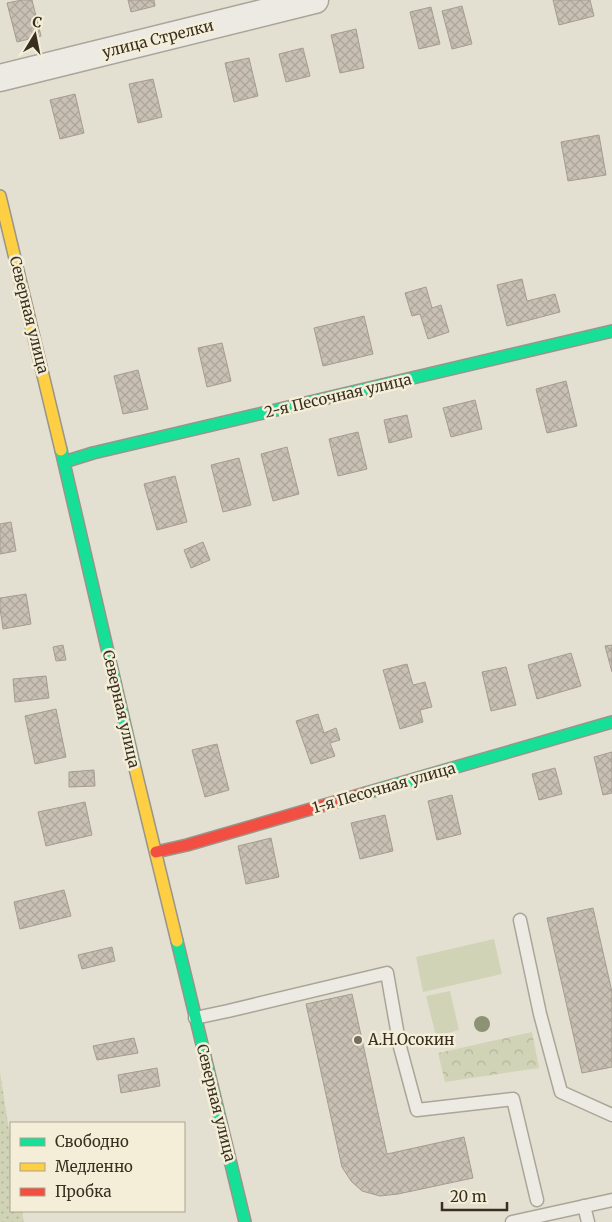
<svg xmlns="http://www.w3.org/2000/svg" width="612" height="1222" viewBox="0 0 612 1222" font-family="Merriweather,serif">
	<defs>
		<pattern id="grass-dots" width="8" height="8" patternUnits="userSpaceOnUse" patternTransform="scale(1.25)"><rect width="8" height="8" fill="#d0d3b5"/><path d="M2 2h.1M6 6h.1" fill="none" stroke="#b3b59b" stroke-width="1.8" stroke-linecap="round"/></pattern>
		<pattern id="park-crowns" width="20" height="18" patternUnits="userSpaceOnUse" patternTransform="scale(1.25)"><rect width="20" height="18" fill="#d0d3b5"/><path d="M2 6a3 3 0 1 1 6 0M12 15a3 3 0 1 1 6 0" fill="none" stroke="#b3b59b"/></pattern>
		<pattern id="building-cross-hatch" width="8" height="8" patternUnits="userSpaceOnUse" patternTransform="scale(1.25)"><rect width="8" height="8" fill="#c8c0b2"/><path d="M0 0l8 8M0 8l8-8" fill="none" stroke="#ada599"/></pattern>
	</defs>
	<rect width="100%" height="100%" fill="#e4e0d1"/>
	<polygon fill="url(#grass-dots)" points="0,1072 11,1143 11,1211 22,1211 24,1222 0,1222"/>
	<polygon fill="url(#park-crowns)" points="532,1032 539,1068 445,1082 438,1053"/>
	<g fill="#d0d3b5">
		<polygon points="494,939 502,974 423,992 416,957"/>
		<polygon points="450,991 459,1030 436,1036 426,996"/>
	</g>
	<g fill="url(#building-cross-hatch)" stroke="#a49c90">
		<polygon points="22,0 32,0 41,36 17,42 7,3"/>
		<polygon points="128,0 154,0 155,6 131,12"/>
		<polygon points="553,0 590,0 594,16 559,25"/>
		<polygon points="462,6 472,44 452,49 442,11"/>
		<polygon points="431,7 440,44 419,49 410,12"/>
		<polygon points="356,29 364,68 340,73 331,35"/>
		<polygon points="303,48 310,76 286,82 279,54"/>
		<polygon points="249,58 258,96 234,102 225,63"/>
		<polygon points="153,79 162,117 138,123 129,84"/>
		<polygon points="75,94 84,133 60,139 50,100"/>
		<polygon points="599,135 606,175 568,181 561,142"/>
		<polygon points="522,279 527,301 555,294 560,312 507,326 497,285"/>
		<polygon points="426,287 432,308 441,305 449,332 428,339 420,314 412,316 405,293"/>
		<polygon points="364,316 373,354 323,366 314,328"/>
		<polygon points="222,343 231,381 207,387 198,348"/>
		<polygon points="138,370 148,409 123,414 114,376"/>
		<polygon points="566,381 577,426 547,433 536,389"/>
		<polygon points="475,400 482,429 451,437 443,408"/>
		<polygon points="407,415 412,437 389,443 384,420"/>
		<polygon points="358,432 367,469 338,476 329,439"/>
		<polygon points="287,447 299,494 273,501 261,454"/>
		<polygon points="239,458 251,505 223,512 211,465"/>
		<polygon points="175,476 187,522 157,530 144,484"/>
		<polygon points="11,522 16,551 0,554 0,524"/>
		<polygon points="203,542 210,560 191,568 184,550"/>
		<polygon points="26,594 31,624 3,629 0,608 0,598"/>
		<polygon points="63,645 66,660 56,661 53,647"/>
		<polygon points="612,645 612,672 605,646"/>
		<polygon points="571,653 581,686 537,699 528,665"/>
		<polygon points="407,664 413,685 425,682 432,707 420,710 423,722 400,729 383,670"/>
		<polygon points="506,667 516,705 491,711 482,672"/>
		<polygon points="46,676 49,698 15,702 13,679"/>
		<polygon points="56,709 66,757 35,764 25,716"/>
		<polygon points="318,714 324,733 336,728 340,740 330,743 335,756 311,764 296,721"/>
		<polygon points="217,744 229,790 205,797 192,750"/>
		<polygon points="612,752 612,793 603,795 594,757"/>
		<polygon points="555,768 562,794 539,800 532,774"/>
		<polygon points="94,770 95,786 69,787 69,772"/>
		<polygon points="452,795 461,834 437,840 428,801"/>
		<polygon points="85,802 92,835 46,846 38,812"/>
		<polygon points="385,815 393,851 360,859 351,823"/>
		<polygon points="271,838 279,877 246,884 238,846"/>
		<polygon points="64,890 71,916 20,929 14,902"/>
		<polygon points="593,908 612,992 612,1067 582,1073 547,918"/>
		<polygon points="112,947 115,961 82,969 78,955"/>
		<polygon points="352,994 387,1154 464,1137 473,1178 398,1194 380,1196 362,1191 351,1181 342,1167 306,1004"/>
		<polygon points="134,1038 138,1053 97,1060 93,1046"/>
		<polygon points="157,1068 160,1086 121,1093 118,1075"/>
	</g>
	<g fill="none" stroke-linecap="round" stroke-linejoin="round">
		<defs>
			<g id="lane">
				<polyline points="520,920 540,1014 561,1092 612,1115"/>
				<polyline points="195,1018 228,1011 387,973 400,1047 417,1110 513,1099 537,1200"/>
				<polyline points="584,1206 588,1222"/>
				<polyline points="512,1222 612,1200"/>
			</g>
			<polyline id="street" points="0,78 315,0"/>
			<g id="fast">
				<polyline points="61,450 134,764"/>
				<polyline points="64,462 93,453 612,331"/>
				<polyline points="366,793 612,722"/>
				<polyline points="177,941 245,1222"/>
			</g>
			<g id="slow">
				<polyline points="0,196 61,450"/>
				<polyline points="134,764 177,941"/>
			</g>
			<polyline id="jam" points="156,852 187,845 366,793"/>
		</defs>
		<use href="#lane" stroke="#aaa599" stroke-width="15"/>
		<use href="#street" stroke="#aaa599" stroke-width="29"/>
		<use href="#fast" stroke="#99958a" stroke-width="14"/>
		<use href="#slow" stroke="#99958a" stroke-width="14"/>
		<use href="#jam" stroke="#99958a" stroke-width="14"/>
		<use href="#lane" stroke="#eceae2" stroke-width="12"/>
		<use href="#street" stroke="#eceae2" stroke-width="26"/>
		<use href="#fast" stroke="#16e098" stroke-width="11"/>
		<use href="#slow" stroke="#ffcf43" stroke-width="11"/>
		<use href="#jam" stroke="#f24e42" stroke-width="11"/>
	</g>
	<circle fill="#8d9275" cx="482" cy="1024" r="8"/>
	<circle fill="#746d5f" stroke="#f4eed8" stroke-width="2" cx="358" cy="1040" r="5"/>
	<g text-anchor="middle" stroke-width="5" stroke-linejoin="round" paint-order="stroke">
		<g font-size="15" fill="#382f21" stroke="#f4eed8">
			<text transform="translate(158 39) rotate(-14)" y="5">улица Стрелки</text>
			<text transform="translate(29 315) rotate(76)" y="5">Северная улица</text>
			<text transform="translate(338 396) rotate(-13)" y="5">2-я Песочная улица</text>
			<text transform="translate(121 709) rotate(77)" y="5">Северная улица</text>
			<text transform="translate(384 788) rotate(-16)" y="5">1-я Песочная улица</text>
			<text transform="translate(216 1103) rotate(76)" y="5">Северная улица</text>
		</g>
		<g font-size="15" fill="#382f21" stroke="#f4eed8" text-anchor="start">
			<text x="368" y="1045">А.Н.Осокин</text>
		</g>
	</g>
	<rect x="10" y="1122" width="175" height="90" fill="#f4eed8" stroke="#a9a28f"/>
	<rect x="20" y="1138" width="25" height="8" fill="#16e098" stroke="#a9a28f"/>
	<text x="55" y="1147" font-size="15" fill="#382f21">Свободно</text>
	<rect x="20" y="1163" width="25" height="8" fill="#ffcf43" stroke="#a9a28f"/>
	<text x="55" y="1172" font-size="15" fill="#382f21">Медленно</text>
	<rect x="20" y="1188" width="25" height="8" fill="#f24e42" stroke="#a9a28f"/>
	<text x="55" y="1197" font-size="15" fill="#382f21">Пробка</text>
	<g transform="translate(35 35) rotate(10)" stroke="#f4eed8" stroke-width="4" paint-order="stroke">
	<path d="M0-4L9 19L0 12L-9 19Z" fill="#382f21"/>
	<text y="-8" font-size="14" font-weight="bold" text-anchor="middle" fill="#382f21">С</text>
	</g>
	<path d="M442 1202v8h65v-8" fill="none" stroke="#382f21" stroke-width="2.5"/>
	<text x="450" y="1202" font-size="15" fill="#382f21" stroke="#f4eed8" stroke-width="4" paint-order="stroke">20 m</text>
</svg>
